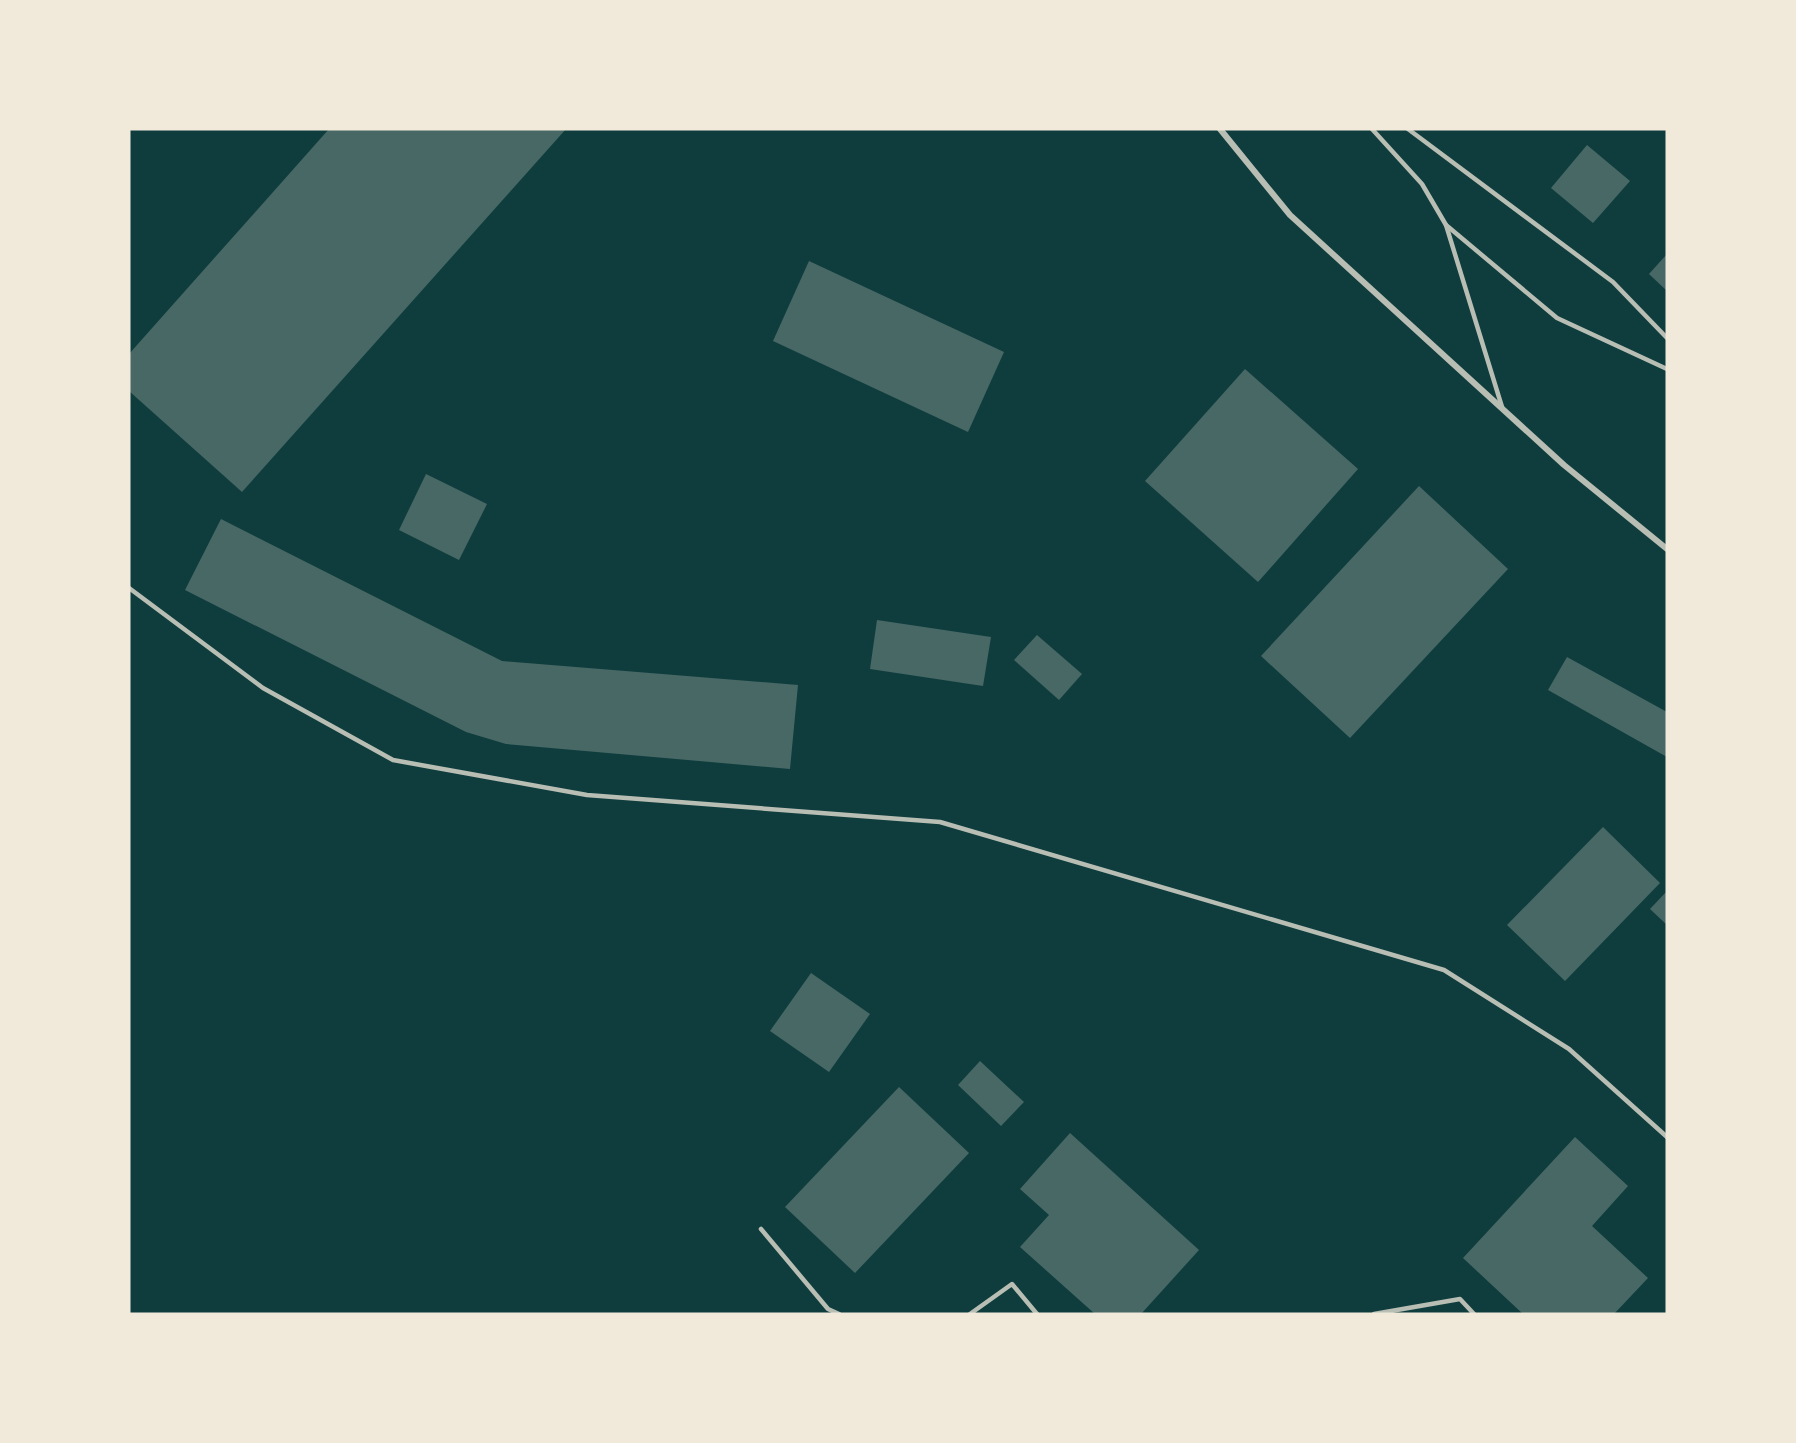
<svg xmlns="http://www.w3.org/2000/svg" width="1796" height="1443" viewBox="0 0 1796 1443" font-family="Overpass,sans-serif">
	<rect width="100%" height="100%" fill="#0f3d3e"/>
	<g fill="#486865">
		<polygon points="329,129 566,129 242,492 129,391 129,354"/>
		<polygon points="1587,145 1630,181 1593,223 1551,188"/>
		<polygon points="1667,254 1667,291 1649,274"/>
		<polygon points="809,261 1004,352 968,432 773,341"/>
		<polygon points="1245,369 1358,469 1258,582 1145,481"/>
		<polygon points="426,474 487,504 459,560 399,530"/>
		<polygon points="1419,486 1508,569 1350,738 1261,656"/>
		<polygon points="221,519 502,661 798,685 790,769 506,744 466,732 185,590"/>
		<polygon points="877,620 991,637 983,686 870,669"/>
		<polygon points="1037,635 1082,674 1059,700 1014,660"/>
		<polygon points="1567,657 1667,712 1667,757 1548,690"/>
		<polygon points="1603,827 1660,883 1565,981 1507,925"/>
		<polygon points="1667,891 1667,925 1650,909"/>
		<polygon points="811,973 870,1014 829,1072 770,1031"/>
		<polygon points="980,1061 1024,1102 1001,1126 958,1085"/>
		<polygon points="899,1087 969,1153 855,1273 785,1207"/>
		<polygon points="1070,1133 1199,1250 1141,1314 1095,1314 1020,1247 1049,1215 1020,1189"/>
		<polygon points="1575,1137 1628,1186 1592,1226 1648,1278 1614,1314 1523,1314 1463,1258"/>
	</g>
	<g fill="none" stroke-linecap="round" stroke-linejoin="round">
		<g stroke="#b8beb3" stroke-width="4.5">
			<polyline points="1372,129 1422,184 1446,225 1502,407"/>
			<polyline points="1408,129 1613,282 1667,338"/>
			<polyline points="1446,225 1557,318 1667,369"/>
			<polyline points="129,588 263,688 393,760 587,795 940,822 1444,970 1569,1049 1667,1137"/>
			<polyline points="761,1229 828,1309 839,1314"/>
			<polyline points="970,1314 1012,1284 1037,1314"/>
			<polyline points="1374,1314 1460,1299 1474,1314"/>
		</g>
		<polyline stroke="#b8beb3" stroke-width="6" points="1220,129 1290,215 1564,465 1667,549"/>
	</g>
	<rect width="1796" height="1443" fill="none" stroke="#f1e9da" stroke-width="261"/>
</svg>
